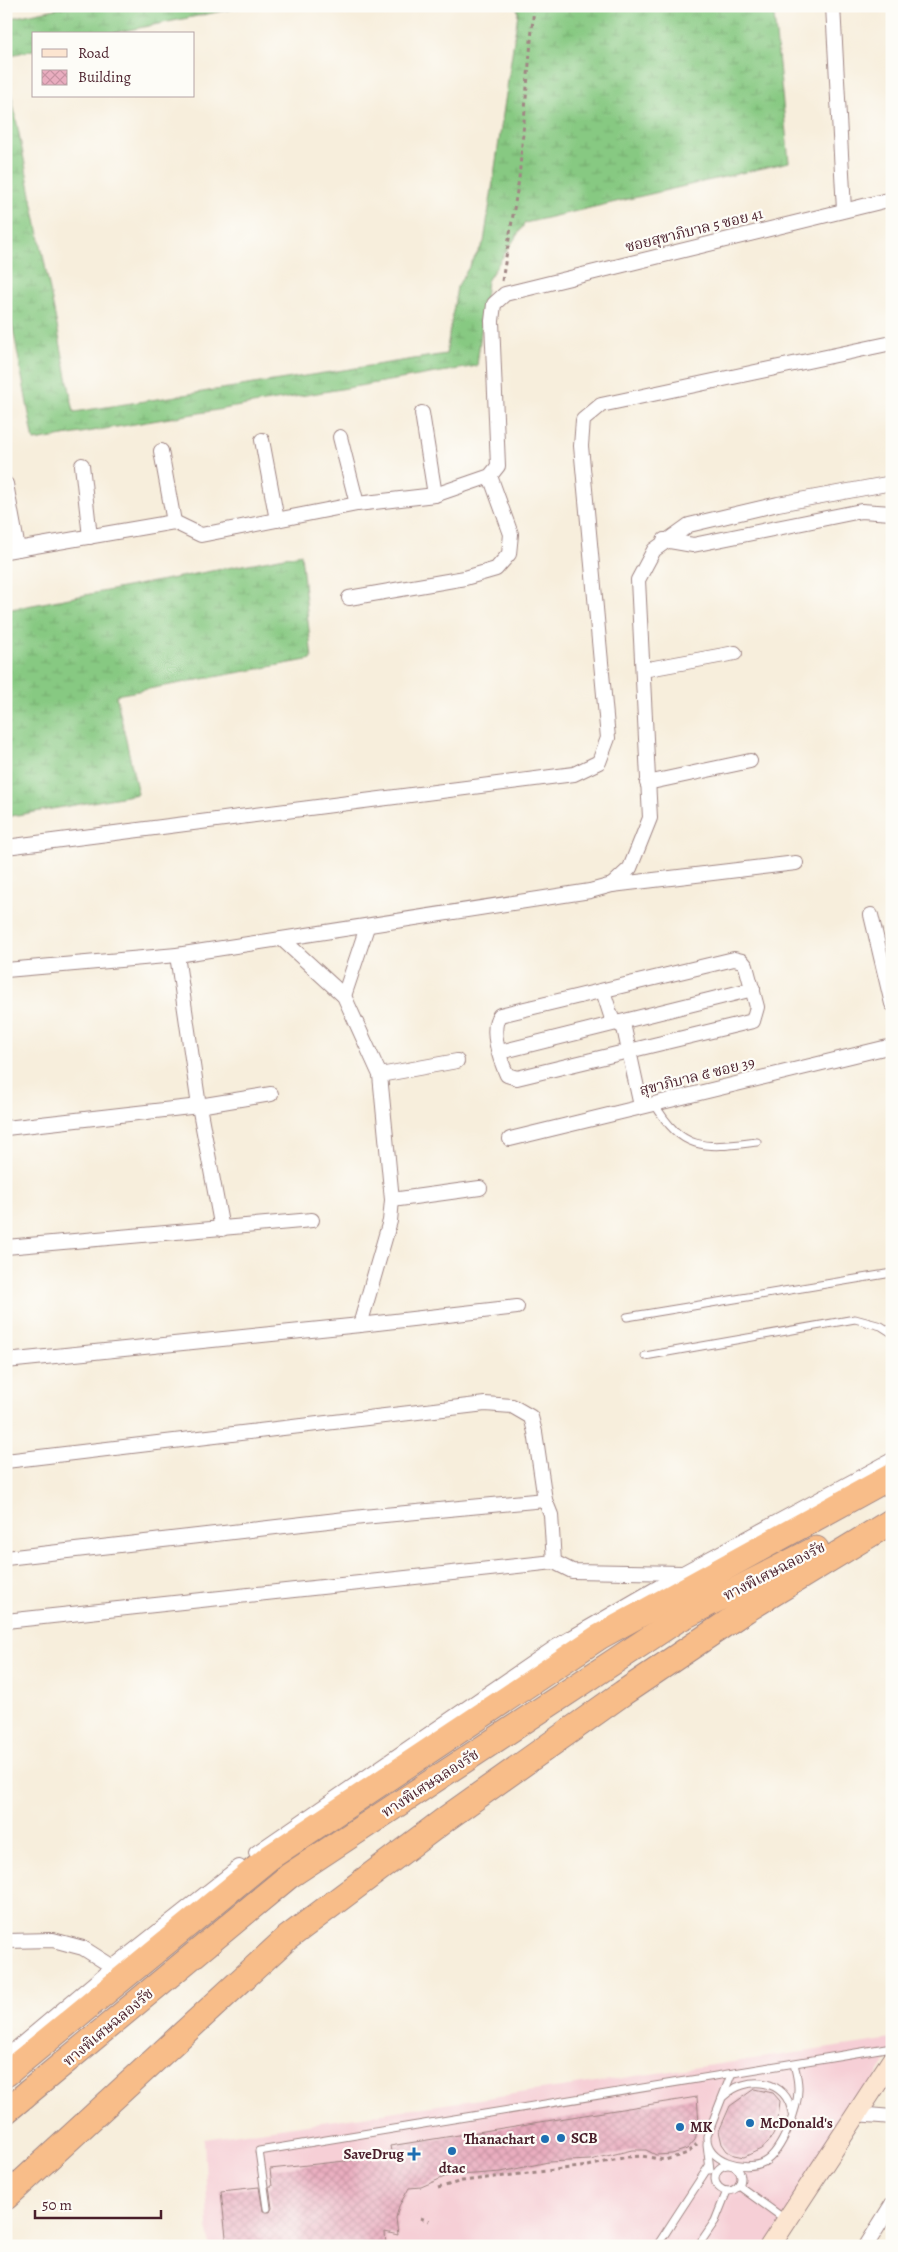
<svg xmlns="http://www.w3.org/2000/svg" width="898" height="2252" viewBox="0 0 898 2252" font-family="Alegreya,'Noto Serif Thai',serif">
	<defs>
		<pattern id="wetland-marsh" width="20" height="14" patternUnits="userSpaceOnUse" patternTransform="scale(1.25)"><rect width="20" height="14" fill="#87c982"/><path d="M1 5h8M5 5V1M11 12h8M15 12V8" fill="none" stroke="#76ac70"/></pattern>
		<pattern id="building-cross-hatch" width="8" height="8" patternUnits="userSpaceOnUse" patternTransform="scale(1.25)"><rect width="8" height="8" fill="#e9adbf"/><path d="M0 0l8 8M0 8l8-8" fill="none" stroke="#c994a4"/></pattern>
	</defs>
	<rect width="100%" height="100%" fill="#fdfcf7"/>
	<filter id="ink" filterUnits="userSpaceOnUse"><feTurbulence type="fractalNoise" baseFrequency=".02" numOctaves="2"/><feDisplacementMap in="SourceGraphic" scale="10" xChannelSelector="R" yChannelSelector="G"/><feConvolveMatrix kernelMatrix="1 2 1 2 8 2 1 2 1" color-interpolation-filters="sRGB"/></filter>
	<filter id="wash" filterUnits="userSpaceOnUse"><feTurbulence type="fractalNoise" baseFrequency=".0096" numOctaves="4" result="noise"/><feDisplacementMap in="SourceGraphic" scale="20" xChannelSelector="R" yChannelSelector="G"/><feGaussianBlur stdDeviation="1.12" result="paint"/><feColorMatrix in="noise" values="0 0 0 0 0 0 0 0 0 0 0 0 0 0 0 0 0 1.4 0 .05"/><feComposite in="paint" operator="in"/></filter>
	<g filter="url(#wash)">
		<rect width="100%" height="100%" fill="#f7eedc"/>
		<polygon fill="#f6cfd6" points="892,2039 892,2052 767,2246 209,2246 204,2139"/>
		<g fill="url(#wetland-marsh)" stroke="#687456">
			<polygon points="70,6 247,6 109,34 34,34 34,50 6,56 6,19"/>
			<polygon points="517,6 773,6 789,162 525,223 487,281 477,366 34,441 6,291 6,68 74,412 446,354 457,287 484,242 518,13"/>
			<polygon points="301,554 312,659 116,695 138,794 6,817 6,610"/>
		</g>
		<g id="blocks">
			<g fill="url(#building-cross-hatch)">
				<polygon points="754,2089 773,2093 780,2101 777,2127 768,2143 761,2149 744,2157 734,2155 727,2151 722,2144 719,2131 730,2106"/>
				<polygon points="697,2097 699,2123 695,2140 687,2149 672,2154 656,2155 646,2150 632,2150 590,2160 548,2162 501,2172 447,2176 421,2187 409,2188 399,2206 396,2218 398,2235 385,2232 386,2246 227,2246 221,2191 259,2187 263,2211 270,2212 272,2208 269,2186 272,2186 270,2169 392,2156 390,2146"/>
			</g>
		</g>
	</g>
	<g filter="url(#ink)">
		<use href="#blocks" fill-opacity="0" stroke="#a08684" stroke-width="1"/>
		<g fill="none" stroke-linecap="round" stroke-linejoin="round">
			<defs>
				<g id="lane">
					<path d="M654,1103c29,50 52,45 103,39"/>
					<polyline points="627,1317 892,1273"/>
					<polyline points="645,1356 855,1319 881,1326 892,1333"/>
					<path d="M731,2075l-24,61c-2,25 38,36 57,26 18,-10 35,-55 34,-75 0,-8 -2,-15 -4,-23"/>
					<path d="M724,2096c22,-21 64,-18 68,18"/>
					<polyline points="707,2144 710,2170"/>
					<circle cx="728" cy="2178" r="13"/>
					<polyline points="739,2186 786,2220"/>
					<polyline points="267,2208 259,2151 892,2047"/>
					<polyline points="657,2246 709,2166"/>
					<polyline points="698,2246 715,2221 727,2191"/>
				</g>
				<g id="street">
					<polyline points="833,6 844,210"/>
					<polyline points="422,413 435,495"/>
					<polyline points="340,437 357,504"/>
					<polyline points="262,440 277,520"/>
					<polyline points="161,451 174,522"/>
					<polyline points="82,465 90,537"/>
					<polyline points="6,484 18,549"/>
					<polyline points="664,540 693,545 861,511 892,513"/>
					<polyline points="6,551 174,522 201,535 357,504 435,495 490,476 498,466 492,321 494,304 505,294 892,199"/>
					<polyline points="349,598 465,578 496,569 509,554 511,534 490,476"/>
					<polyline points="643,670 735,653"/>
					<polyline points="647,783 750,761"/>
					<polyline points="6,847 574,774 599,762 608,738 581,446 583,420 601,405 892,343"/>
					<polyline points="612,885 796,863"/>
					<polyline points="871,915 892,1004"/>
					<polyline points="282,939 344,996 380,1075 392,1200 390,1221 360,1325"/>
					<polyline points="177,955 199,1106 222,1229"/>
					<path d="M734,959l8,2 4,5 11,41 -4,14 -236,57 -10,-3c-7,-15 -18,-47 -7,-60z"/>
					<polyline points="6,970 177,955 590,891 612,885 630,868 650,818 638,580 654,550 689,525 778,504 892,483"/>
					<polyline points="603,991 612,1019 624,1028 641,1106"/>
					<polyline points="344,996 367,927"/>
					<polyline points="500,1052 753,989"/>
					<polyline points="380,1075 457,1061"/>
					<polyline points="6,1128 199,1106 271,1094"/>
					<polyline points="510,1139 892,1046"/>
					<polyline points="392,1200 480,1188"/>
					<polyline points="6,1247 312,1220"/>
					<polyline points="6,1361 360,1325 517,1307"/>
					<polyline points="6,1461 485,1404 512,1406 531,1417 535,1432 545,1500"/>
					<polyline points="6,1558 363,1517 545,1500 551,1515 554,1562"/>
					<polyline points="6,1621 554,1562 572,1571 683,1573"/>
					<polyline points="256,1853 557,1646 683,1573 892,1460"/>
					<polyline points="6,1941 53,1940 83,1948 113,1967"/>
					<polyline points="6,2057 113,1967 239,1867"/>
					<polyline points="856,2114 892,2117"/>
					<polyline points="866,2246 892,2204"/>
				</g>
				<polyline id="secondary" points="770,2246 892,2060"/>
				<g id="highway">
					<polyline points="6,2074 270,1857 599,1637 892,1476"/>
					<polyline points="6,2111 289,1876 677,1620 816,1549"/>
					<polyline points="6,2197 286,1939 447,1818 623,1693 746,1610 892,1521"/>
				</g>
			</defs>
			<use href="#lane" stroke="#a08684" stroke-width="9"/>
			<use href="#street" stroke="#a08684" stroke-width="16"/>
			<use href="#secondary" stroke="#a08684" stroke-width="22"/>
			<use href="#highway" stroke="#a08684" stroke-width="27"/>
			<g stroke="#a08684" stroke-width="3" stroke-dasharray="4 4" stroke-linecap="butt">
				<polyline points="6,9 21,6"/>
				<polyline points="502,281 519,179 534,6"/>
				<polyline points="438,2188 462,2181 588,2166 627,2157 642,2156 665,2160 688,2153 697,2144"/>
				<polyline points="420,2218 429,2221"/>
			</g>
			<use href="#lane" stroke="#fff" stroke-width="7"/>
			<use href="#street" stroke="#fff" stroke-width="14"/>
			<use href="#secondary" stroke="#fce5d0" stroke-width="20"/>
			<use href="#highway" stroke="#f8bd89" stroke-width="25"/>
		</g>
	</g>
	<g fill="#1f6fb2" stroke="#fdfcf7" stroke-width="2">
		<circle cx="750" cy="2123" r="5"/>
		<circle cx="680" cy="2127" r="5"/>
		<circle cx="561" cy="2138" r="5"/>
		<circle cx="545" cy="2139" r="5"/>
		<circle cx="452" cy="2151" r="5"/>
		<path d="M411.5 2146.5h5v5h5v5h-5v5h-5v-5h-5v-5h5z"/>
	</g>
	<g text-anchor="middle" stroke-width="4.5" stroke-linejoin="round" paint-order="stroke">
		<g font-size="15" fill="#4a1f2b" stroke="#fdfcf7">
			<text transform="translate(694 230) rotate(-14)" y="5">ซอยสุขาภิบาล 5 ซอย 41</text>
			<text transform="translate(697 1076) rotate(-14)" y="5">สุขาภิบาล ๕ ซอย 39</text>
			<text transform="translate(774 1571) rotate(-27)" y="5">ทางพิเศษฉลองรัช</text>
			<text transform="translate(430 1783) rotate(-33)" y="5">ทางพิเศษฉลองรัช</text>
			<text transform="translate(108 2027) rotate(-40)" y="5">ทางพิเศษฉลองรัช</text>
		</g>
		<g font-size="15" font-weight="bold" fill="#4a1f2b" stroke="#fdfcf7" text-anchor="start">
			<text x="760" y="2128">McDonald's</text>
			<text x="690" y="2132">MK</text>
			<text x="571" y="2143">SCB</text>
			<text x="535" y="2144" text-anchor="end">Thanachart</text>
			<text x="404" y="2159" text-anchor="end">SaveDrug</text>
			<text x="452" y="2173" text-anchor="middle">dtac</text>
		</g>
	</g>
	<rect width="898" height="2252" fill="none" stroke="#fdfcf7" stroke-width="25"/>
	<rect x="32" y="32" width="162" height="65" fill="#fdfcf7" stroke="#b5a4a5"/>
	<rect x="42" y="49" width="25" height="8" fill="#fce5d0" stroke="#b5a4a5"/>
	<text x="78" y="58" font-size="15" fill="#4a1f2b">Road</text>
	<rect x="42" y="70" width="25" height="15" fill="url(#building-cross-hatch)" stroke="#b5a4a5"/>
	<text x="78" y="82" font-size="15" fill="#4a1f2b">Building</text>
	<path d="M35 2210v8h126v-8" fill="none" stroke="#4a1f2b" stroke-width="2.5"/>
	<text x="42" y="2210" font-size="15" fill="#4a1f2b" stroke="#fdfcf7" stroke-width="4" paint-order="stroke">50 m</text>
</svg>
